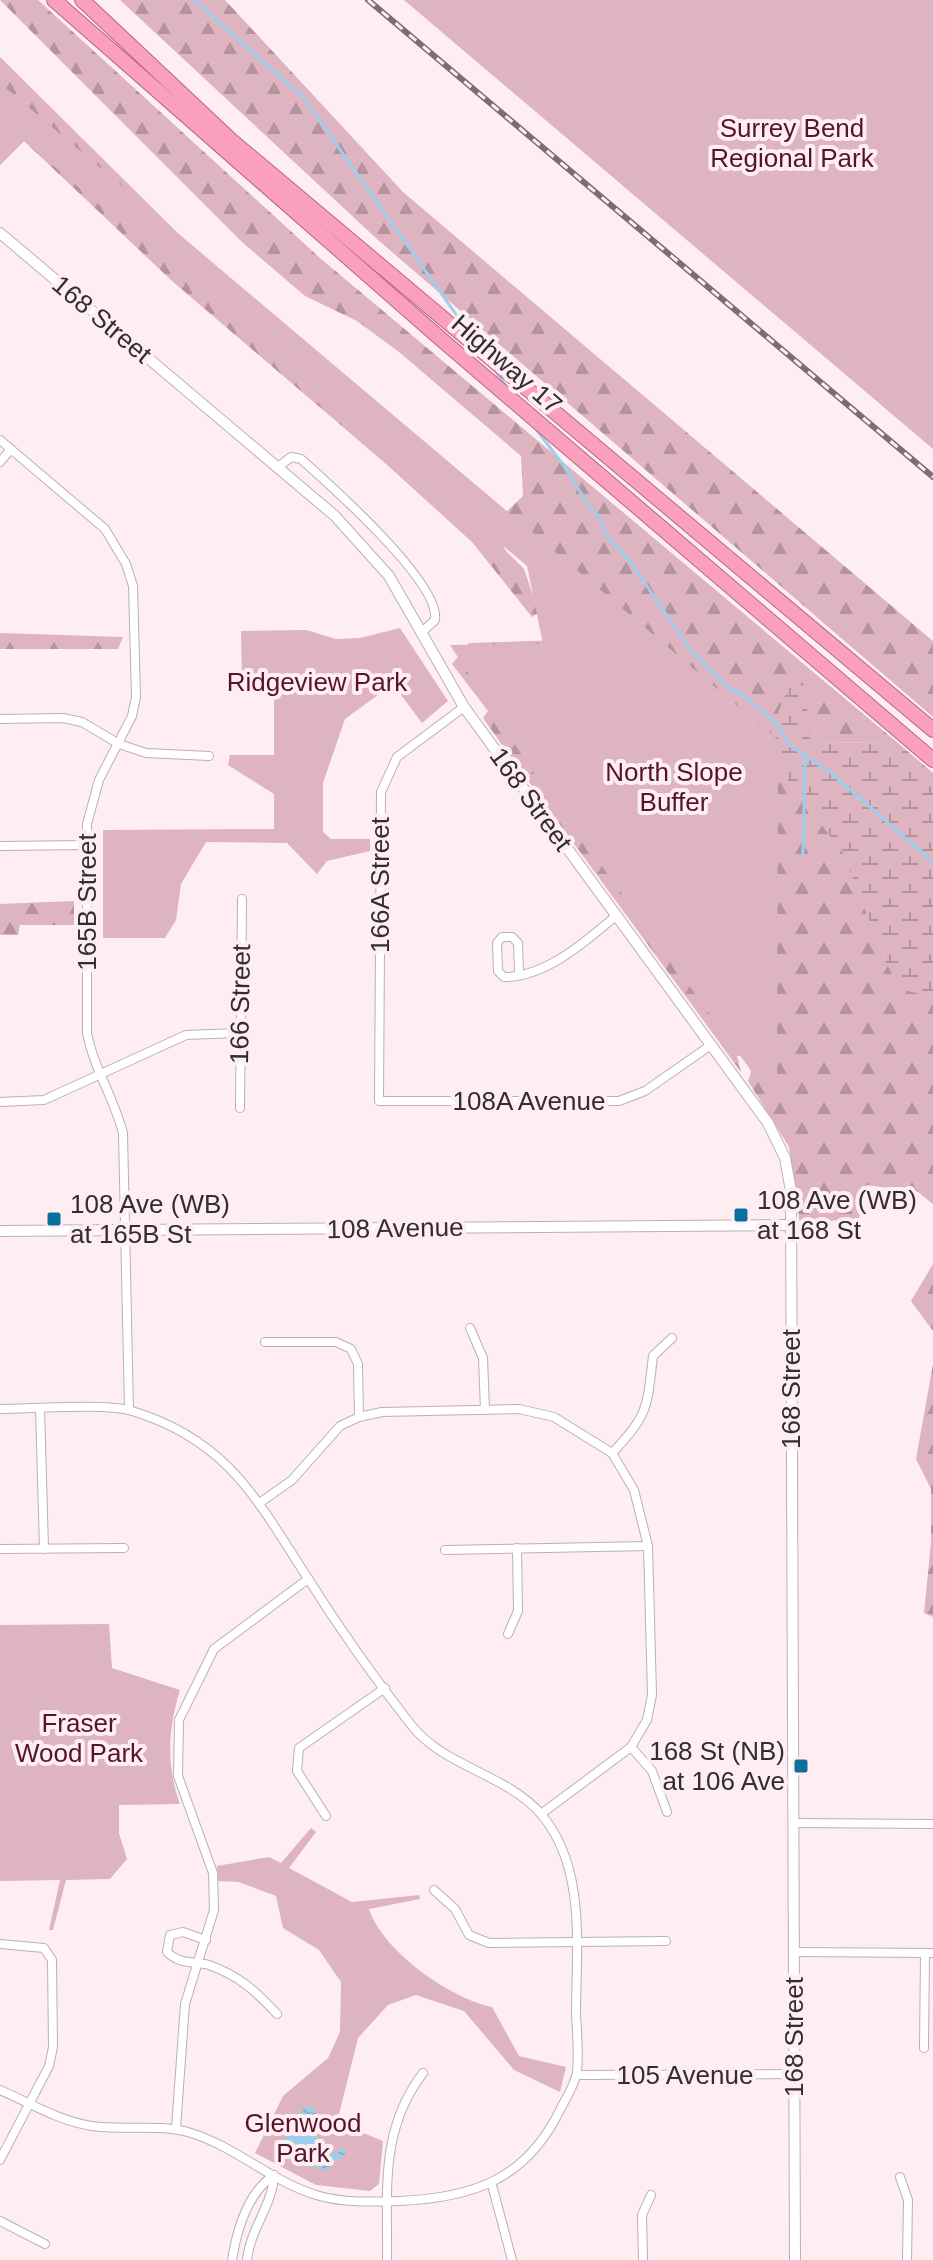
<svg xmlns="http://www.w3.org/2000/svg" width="933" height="2260" viewBox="0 0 933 2260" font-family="Arial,sans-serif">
	<defs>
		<pattern id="forest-firs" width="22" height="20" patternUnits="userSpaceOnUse" patternTransform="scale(2)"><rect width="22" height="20" fill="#ddb4c0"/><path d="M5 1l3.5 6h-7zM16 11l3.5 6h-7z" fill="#b4939c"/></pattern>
		<pattern id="wetland-marsh" width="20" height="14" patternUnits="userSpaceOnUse" patternTransform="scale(2)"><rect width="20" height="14" fill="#ddb4c0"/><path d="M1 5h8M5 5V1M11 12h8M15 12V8" fill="none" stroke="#b4939c"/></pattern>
		<pattern id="water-waves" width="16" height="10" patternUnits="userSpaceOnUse" patternTransform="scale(2)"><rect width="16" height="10" fill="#9cceed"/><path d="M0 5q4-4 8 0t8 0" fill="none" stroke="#87b1cc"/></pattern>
	</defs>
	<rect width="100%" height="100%" fill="#feeef2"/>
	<g fill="url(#forest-firs)">
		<polygon points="0,0 38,0 320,258 898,743 809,742 807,707 778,719 765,743 786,778 843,852 885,961 924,995 933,992 933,1204 918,1192 867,1185 859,1218 800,1224 789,1147 748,1081 751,1072 746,1056 737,1056 741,1072 512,759 483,718 488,711 452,664 469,643 562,640 505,513 523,496 521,456 399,352 357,321 305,296 243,243"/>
		<polygon points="120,0 225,0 403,192 933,641 933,717 378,240"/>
		<polygon points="0,57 199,254 482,509 506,551 524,569 539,613 532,617 472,542 385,463 172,281 24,141 0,165"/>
		<polygon points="0,633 123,637 118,649 0,649"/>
		<polygon points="74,901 74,925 20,925 18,935 0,935 0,904"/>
		<polygon points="933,1264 933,1331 911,1301"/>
		<polygon points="933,1364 933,1617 924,1613 931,1542 931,1489 916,1459"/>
	</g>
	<polygon fill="url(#wetland-marsh)" points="790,684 807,686 812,696 807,707 810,742 898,743 933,773 933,992 924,995 900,989 885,961 843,853 786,778 765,744"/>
	<g fill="#ddb4c0">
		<polygon points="404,0 933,0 933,449"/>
		<polygon points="0,83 778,740 777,1106 531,769 450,645 543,644 527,566 24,141 0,165"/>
		<polygon points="400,628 448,701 422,723 393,684 345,719 323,783 323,832 331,839 370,839 370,851 327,861 317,874 287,843 206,842 181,884 176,920 165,938 103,938 103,830 274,829 274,794 228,765 230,755 274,755 274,698 242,682 241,631 306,630 336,639 360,638"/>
		<path d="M109,1624l3,44 68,22c-12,39 -14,76 0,114l-61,1v28l8,26 -17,20 -44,1 -13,50h-4l11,-50 -60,1v-256z"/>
		<path d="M311,1828l5,4 -27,36 63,34 67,-7 1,4 -51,10c14,42 80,89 123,98l27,49 47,11 -6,25 -46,-22 -50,-59 -48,-16 -28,10 -30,33 -21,84 46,19 -4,43 -9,7 -54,-6 -61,-32 28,-57 45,-38 12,-26 1,-50 -22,-32 -36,-22 -7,-32 -37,-14 -21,-1 -1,-15 52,-9 12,6z"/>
	</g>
	<polygon fill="url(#water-waves)" points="306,2106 315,2109 317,2141 327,2152 337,2153 343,2148 346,2151 343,2158 331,2161 329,2170 300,2164 284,2143 287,2127"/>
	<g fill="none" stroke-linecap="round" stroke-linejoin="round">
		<g stroke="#9cceed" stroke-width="3">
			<polyline points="194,0 303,97 467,330"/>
			<polyline points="494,369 506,386"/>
			<polyline points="533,425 567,470 590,508 600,517 604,533 631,563 692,652 731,690 739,692 778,725 789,745 831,773 933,862"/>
			<polyline points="803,855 805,757"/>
		</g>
		<defs>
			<g id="minor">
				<path d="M0,440l105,89 21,35 7,22 3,111 -4,19 -33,64 -12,44v209c7,36 27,65 36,100l6,277"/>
				<polyline points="0,462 11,449"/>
				<path d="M277,468l14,-11 10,2c28,25 140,124 134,161l-13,12"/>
				<polyline points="464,707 397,757 381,792 379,1101 619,1101 645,1091 711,1045"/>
				<polyline points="0,719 63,718 82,722 119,744 146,753 209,756"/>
				<polyline points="0,846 86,845"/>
				<path d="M519,973l-1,-30 -6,-6h-10l-5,6 1,28 6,6c42,0 81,-35 113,-62"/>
				<polyline points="0,1102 44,1100 186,1035 238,1033"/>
				<polyline points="240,1108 242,899"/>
				<polyline points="470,1328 483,1358 485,1410"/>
				<polyline points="265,1342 336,1342 351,1349 358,1364 359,1417"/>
				<polyline points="40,1408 44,1549"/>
				<path d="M0,1409c31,0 106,-6 132,2 96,29 125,89 175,166 32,51 68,102 105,149 33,41 94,48 129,88 46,54 35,135 35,200 1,19 3,39 1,58 -2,13 -11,26 -17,38 -34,70 -88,88 -161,91 -27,1 -57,2 -83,-6 -45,-14 -80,-48 -125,-62 -33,-10 -66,-2 -99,-7 -33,-5 -62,-23 -92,-36"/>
				<path d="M612,1453c37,-38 35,-46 41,-97l19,-18"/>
				<polyline points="261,1502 292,1480 340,1426 359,1417 382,1412 519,1409 554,1417 612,1453 634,1490 648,1546 652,1695 647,1720 631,1747 541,1814"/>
				<polyline points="0,1549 124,1548"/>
				<polyline points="445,1550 648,1546"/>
				<polyline points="508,1634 518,1611 517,1548"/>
				<polyline points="631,1747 652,1771 667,1812"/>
				<polyline points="326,1816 297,1771 299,1748 385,1688"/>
				<polyline points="793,1823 933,1824"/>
				<polyline points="434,1890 455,1909 469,1935 489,1943 666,1941"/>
				<path d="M206,1940l-23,-8 -13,3 -3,17c13,13 27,9 42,13 29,10 48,27 68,49"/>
				<polyline points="0,1944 44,1948 52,1960 53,2047 49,2066 0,2160"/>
				<polyline points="793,1952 933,1953"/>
				<polyline points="924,2048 925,1953"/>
				<polyline points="577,2075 794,2074"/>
				<polyline points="176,2128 185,2004 214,1910 213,1873 178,1776 179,1720 214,1649 308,1579"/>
				<polyline points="900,2177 908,2200 907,2260"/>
				<polyline points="492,2185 512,2260"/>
				<polyline points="0,2221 45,2244"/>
				<path d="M232,2260c5,-31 15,-67 42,-85"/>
				<path d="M247,2260c3,-31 26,-55 27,-85"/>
				<path d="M387,2260c1,-70 -8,-129 36,-187"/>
				<polyline points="643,2260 642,2215 651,2195"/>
			</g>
			<g id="tertiary">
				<polyline points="0,233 335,516 389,576 464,707 768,1123 785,1158 791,1191 795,2260"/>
				<polyline points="0,1231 790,1225"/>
			</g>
			<g id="trunk">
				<polyline points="54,0 442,340 933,760"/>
				<polyline points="82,0 232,141 933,730"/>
			</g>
		</defs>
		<use href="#minor" stroke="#bdafb3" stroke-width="10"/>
		<use href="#tertiary" stroke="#bdafb3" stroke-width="12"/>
		<use href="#trunk" stroke="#b36881" stroke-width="16"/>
		<use href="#minor" stroke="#fff" stroke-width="8"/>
		<use href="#tertiary" stroke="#fff" stroke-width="10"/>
		<use href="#trunk" stroke="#fa9fbe" stroke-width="14"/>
		<defs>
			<polyline id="rail" points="368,0 933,477"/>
		</defs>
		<use href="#rail" stroke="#776f71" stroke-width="6"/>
		<use href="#rail" stroke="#feeef2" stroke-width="3" stroke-dasharray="9" stroke-linecap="butt"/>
	</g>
	<g fill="#0b6f9c" stroke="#feeef2" stroke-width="3">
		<rect x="733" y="1207" width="16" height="16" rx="4"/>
		<rect x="46" y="1211" width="16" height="16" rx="4"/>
		<rect x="793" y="1758" width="16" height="16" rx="4"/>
	</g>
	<g text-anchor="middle" stroke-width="8" stroke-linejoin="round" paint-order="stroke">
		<g font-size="26" fill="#55142e" stroke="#feeef2">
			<text x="792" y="137">Surrey Bend<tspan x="792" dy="30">Regional Park</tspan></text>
			<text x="317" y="691">Ridgeview Park</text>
			<text x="674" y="781">North Slope<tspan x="674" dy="30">Buffer</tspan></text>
			<text x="79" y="1732">Fraser<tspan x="79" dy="30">Wood Park</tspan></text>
			<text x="303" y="2132">Glenwood<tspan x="303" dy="30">Park</tspan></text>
		</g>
		<g font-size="26" fill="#322d2e" stroke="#feeef2">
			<text transform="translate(102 319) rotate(40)" y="9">168 Street</text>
			<text transform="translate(507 364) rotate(41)" y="9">Highway 17</text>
			<text transform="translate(531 799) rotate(54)" y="9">168 Street</text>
			<text transform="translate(380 885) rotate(-90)" y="9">166A Street</text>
			<text transform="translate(87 902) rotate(-90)" y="9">165B Street</text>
			<text transform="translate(240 1004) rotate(-89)" y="9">166 Street</text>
			<text x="529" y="1110">108A Avenue</text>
			<text transform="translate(395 1228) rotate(-1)" y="9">108 Avenue</text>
			<text transform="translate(791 1389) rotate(-90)" y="9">168 Street</text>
			<text transform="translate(794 2037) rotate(-90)" y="9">168 Street</text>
			<text x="685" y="2084">105 Avenue</text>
		</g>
		<g font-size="26" fill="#322d2e" stroke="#feeef2" text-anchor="start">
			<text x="757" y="1209">108 Ave (WB)<tspan x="757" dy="30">at 168 St</tspan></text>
			<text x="70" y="1213">108 Ave (WB)<tspan x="70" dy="30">at 165B St</tspan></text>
			<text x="785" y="1760" text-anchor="end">168 St (NB)<tspan x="785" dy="30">at 106 Ave</tspan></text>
		</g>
	</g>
</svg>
